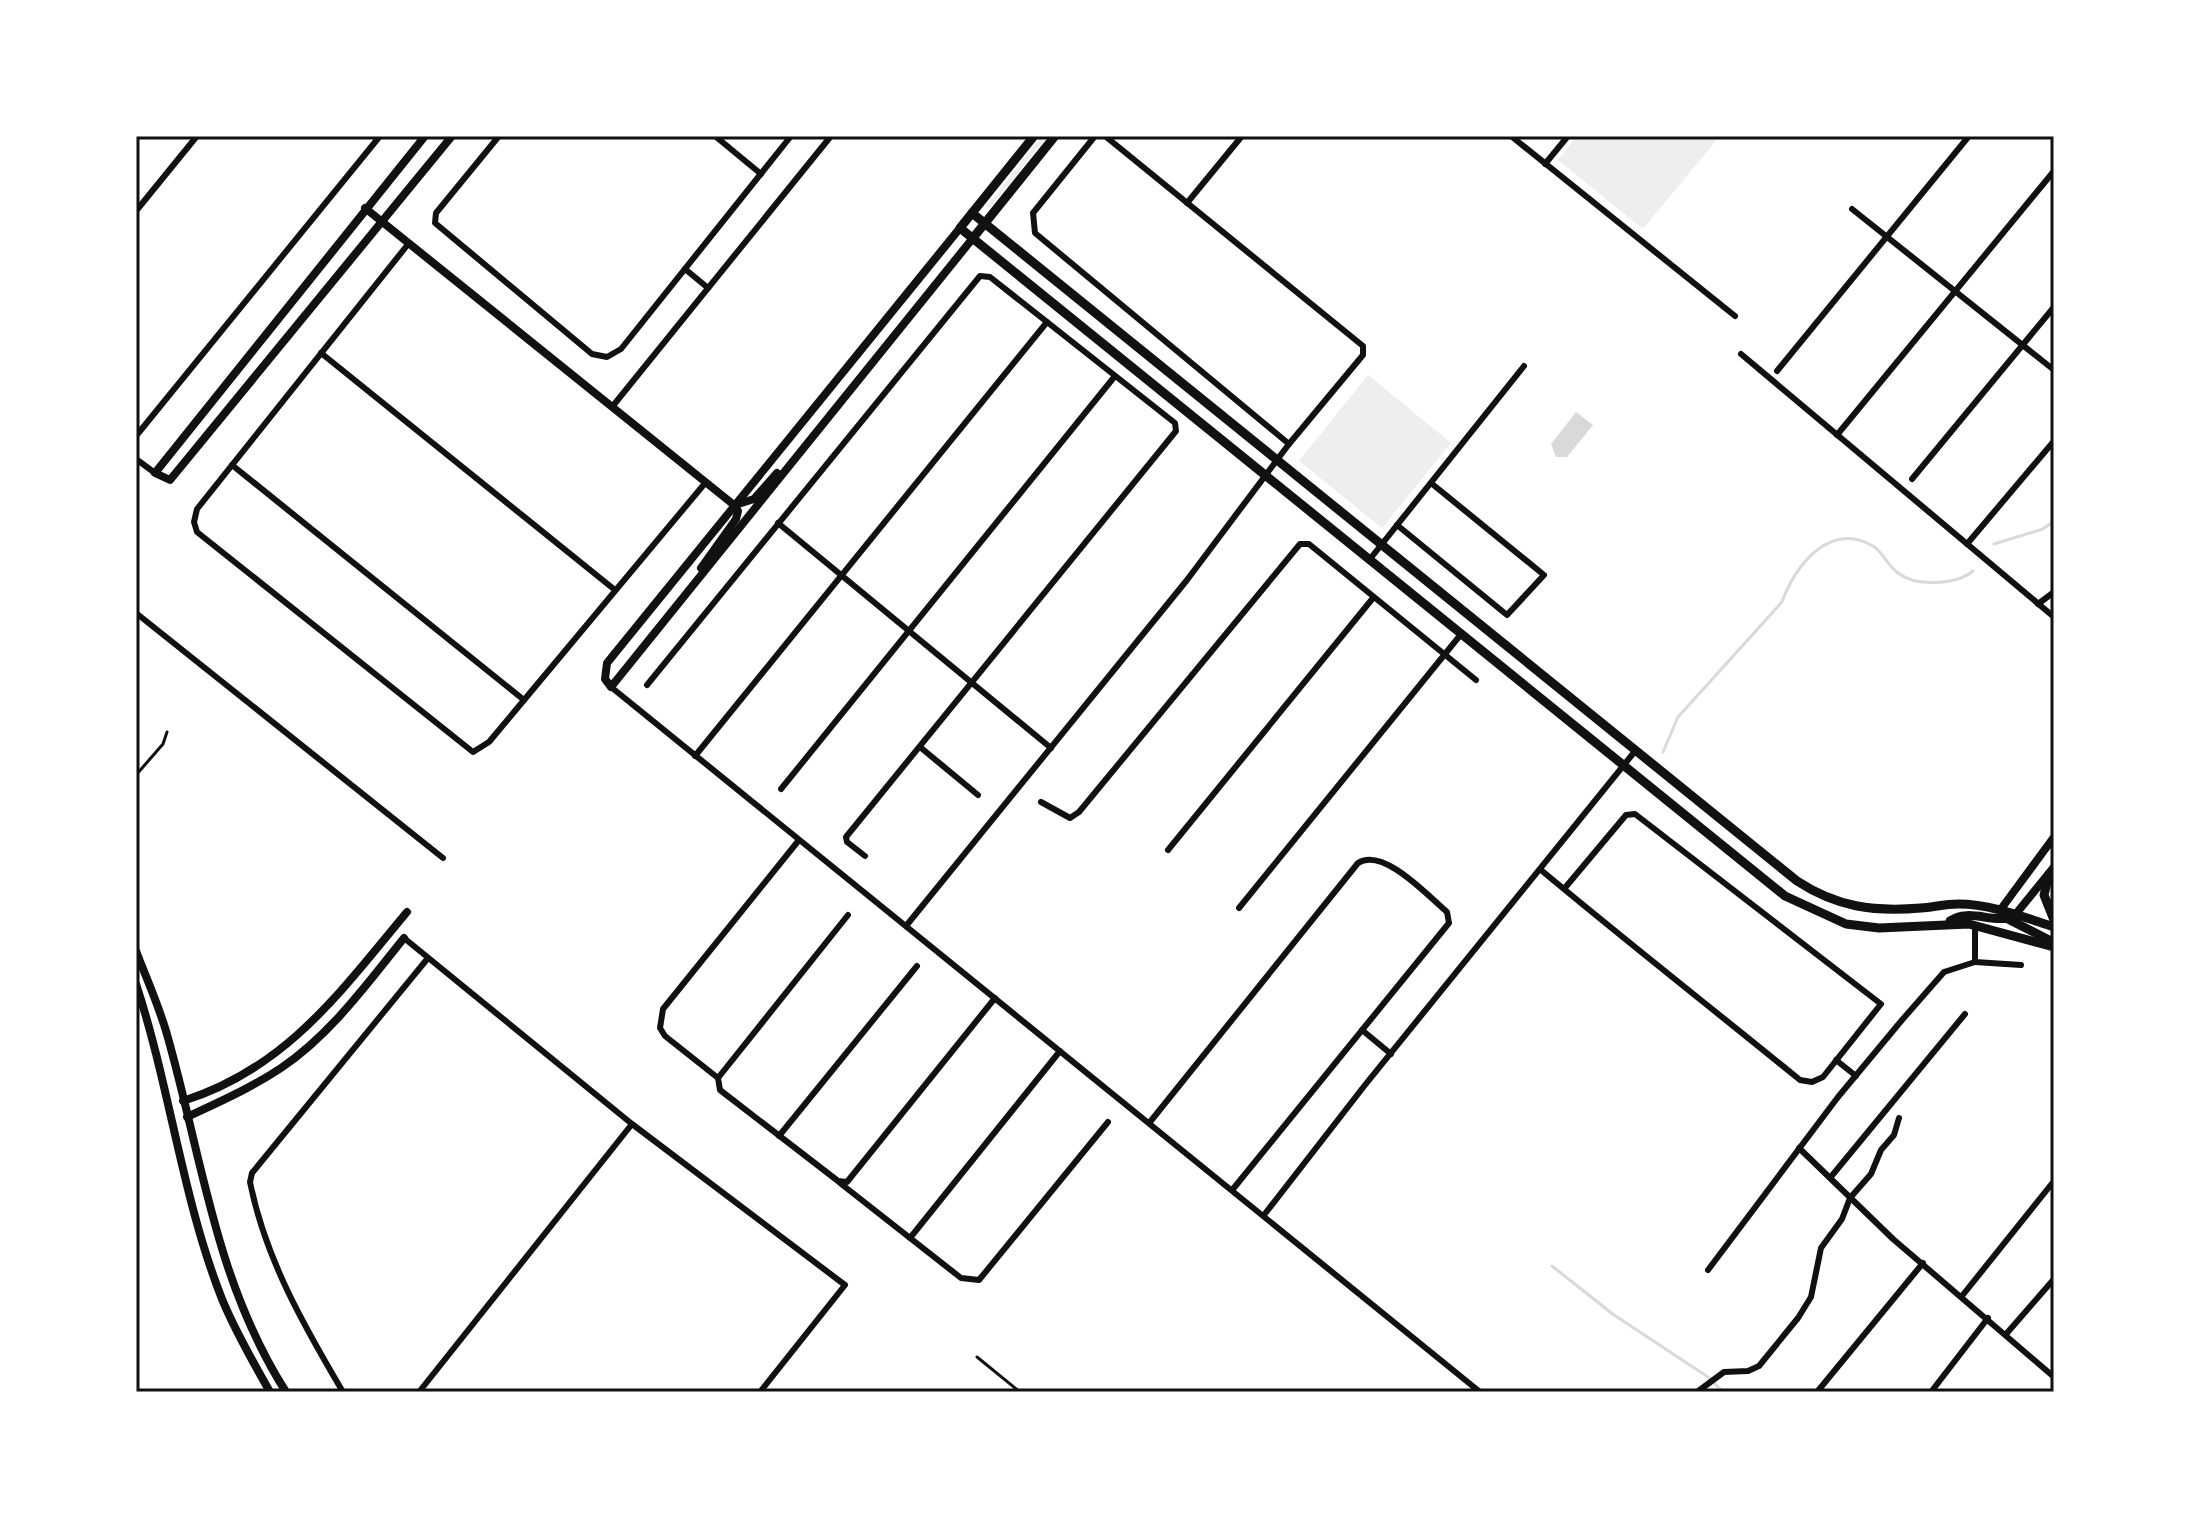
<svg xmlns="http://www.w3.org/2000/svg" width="2190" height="1528" viewBox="0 0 2190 1528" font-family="'DM Sans',sans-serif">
	<rect width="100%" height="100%" fill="#fff"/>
	<g fill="#eee">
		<polygon points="1042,136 1047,136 989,209 986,207"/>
		<polygon points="1577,136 1720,136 1643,229 1558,160"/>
		<polygon points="1368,375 1451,443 1382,528 1299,461"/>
	</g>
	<polygon fill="#d9d9d9" points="1576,412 1593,425 1567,457 1556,457 1551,444"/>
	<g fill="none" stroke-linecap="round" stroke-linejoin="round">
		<g stroke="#d9d9d9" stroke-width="3">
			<polyline points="1994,544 2043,529 2054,521"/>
			<path d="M1663,752l15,-35 104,-115c13,-37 48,-81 91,-56 9,5 15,20 25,27 18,14 58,12 75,-2"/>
			<polyline points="1552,1266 1614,1315 1708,1377 1723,1392"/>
		</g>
		<g stroke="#111" stroke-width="3">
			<polyline points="136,775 163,744 167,732"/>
			<polyline points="977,1357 1020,1392"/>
		</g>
		<g stroke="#111" stroke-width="6">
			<polyline points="499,136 436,213 435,223 592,354 607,357 621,349 791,136"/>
			<polyline points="715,136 761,174"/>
			<polyline points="1105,136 1363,346 1363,355 1289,444"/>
			<polyline points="1511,136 1735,316"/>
			<polyline points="1545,164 1568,136"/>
			<polyline points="1187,203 1242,136"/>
			<polyline points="1852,209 2054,370"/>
			<polyline points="136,211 197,136"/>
			<polyline points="409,243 197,509 194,522 197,532 473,752 489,742 706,482"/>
			<polyline points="685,269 708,288"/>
			<polyline points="321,353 615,590"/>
			<polyline points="1741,354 2054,617"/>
			<polyline points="1777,371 1969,136"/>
			<polyline points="612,407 831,136"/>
			<polyline points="1837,435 2054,171"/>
			<polyline points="136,436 380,136"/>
			<polyline points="136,459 155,473"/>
			<polyline points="232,465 524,700"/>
			<polyline points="1912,479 2054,307"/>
			<polyline points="778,523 1051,748"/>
			<polyline points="1397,525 1507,615 1544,575 1431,483"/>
			<polyline points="1967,544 2054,441"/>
			<polyline points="1370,559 1524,366"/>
			<polyline points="2038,604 2054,592"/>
			<polyline points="136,613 443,858"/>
			<polyline points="647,685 980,276 990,277 1175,423 1176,431 846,837 847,842 865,856"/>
			<polyline points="611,687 1480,1392"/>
			<polyline points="920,747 978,795"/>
			<polyline points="695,756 1047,322"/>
			<polyline points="781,789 1115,376"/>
			<polyline points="1041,802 1070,818 1079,812 1300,544 1309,544 1476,680"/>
			<polyline points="799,840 663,1009 660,1028 665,1036 718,1078 720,1090 838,1181 847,1182 995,998"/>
			<polyline points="1168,850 1373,598"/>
			<path d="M1541,870c85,71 173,140 259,210l12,2 11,-5 58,-73 -246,-190 -9,1 -62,74"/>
			<polyline points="1239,908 1462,633"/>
			<polyline points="906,926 1187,580 1289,444 1035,233 1033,213 1095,136"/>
			<polyline points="404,938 632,1124 845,1285 760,1392"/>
			<polyline points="1975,962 2021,965"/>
			<polyline points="1362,1030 1391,1054"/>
			<polyline points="1836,1060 1856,1076"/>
			<polyline points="718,1078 848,915"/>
			<path d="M1150,1122l208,-259c25,-16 69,32 89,49l2,11 -216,266"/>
			<polyline points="779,1136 917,966"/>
			<polyline points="1799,1148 1893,1239 2054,1377"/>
			<polyline points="1830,1178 1965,1014"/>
			<polyline points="840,1183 961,1278 979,1280 1108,1122"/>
			<polyline points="1264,1215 1365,1085 1636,750"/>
			<polyline points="910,1238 1060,1051"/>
			<polyline points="1708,1270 1838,1097 1902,1020 1944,972 1975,962 1975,925"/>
			<polyline points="1962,1296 2054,1181"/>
			<polyline points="2007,1333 2054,1279"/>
			<path d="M343,1392c-39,-66 -78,-134 -93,-210l2,-9 176,-215"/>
			<polyline points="419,1392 632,1124"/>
			<polyline points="1697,1392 1724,1372 1748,1371 1759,1366 1798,1318 1811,1297 1821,1248 1842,1219 1850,1198 1871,1174 1881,1150 1894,1135 1899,1118"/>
			<polyline points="1817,1392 1923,1263"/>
			<polyline points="1931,1392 1988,1318"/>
			<polyline points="2053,1392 2054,1390"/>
		</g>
		<g stroke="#111" stroke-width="8">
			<polyline points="425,136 155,473 170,480 452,136"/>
			<polyline points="365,208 734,505"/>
			<polyline points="960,228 607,663 605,679 611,687 973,238"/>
			<polyline points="735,505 754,499 777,473"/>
			<polyline points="701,568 736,519 738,511 734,505"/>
			<polyline points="2001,909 2054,837"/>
			<polyline points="2015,915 2054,867"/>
			<path d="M136,951c11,29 24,57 32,87 35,124 47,242 118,354"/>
			<path d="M136,984c34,103 46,214 86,315 13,32 31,63 48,93"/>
			<path d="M183,1101c104,-33 157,-109 224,-189"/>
			<path d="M187,1117c32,-15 64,-29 94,-49 49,-33 86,-84 123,-130"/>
		</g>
		<g stroke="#111" stroke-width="9">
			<polyline points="1034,136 960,228 1785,896 1846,924 1879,928 1969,924 2054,947"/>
			<path d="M972,213l825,668c40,26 76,31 124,27 12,-1 25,-4 37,-4 33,0 65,13 96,23"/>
			<polyline points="973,238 1055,136"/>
			<polyline points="2049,874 2044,895 2054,920"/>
			<polyline points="2004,917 2051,941"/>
			<path d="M1950,921c20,-14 46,5 65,-6"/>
		</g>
	</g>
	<rect width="2190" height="1528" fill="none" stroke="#ffffff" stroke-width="276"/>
	<rect x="138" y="138" width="1914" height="1252" fill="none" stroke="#111" stroke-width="3"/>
</svg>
